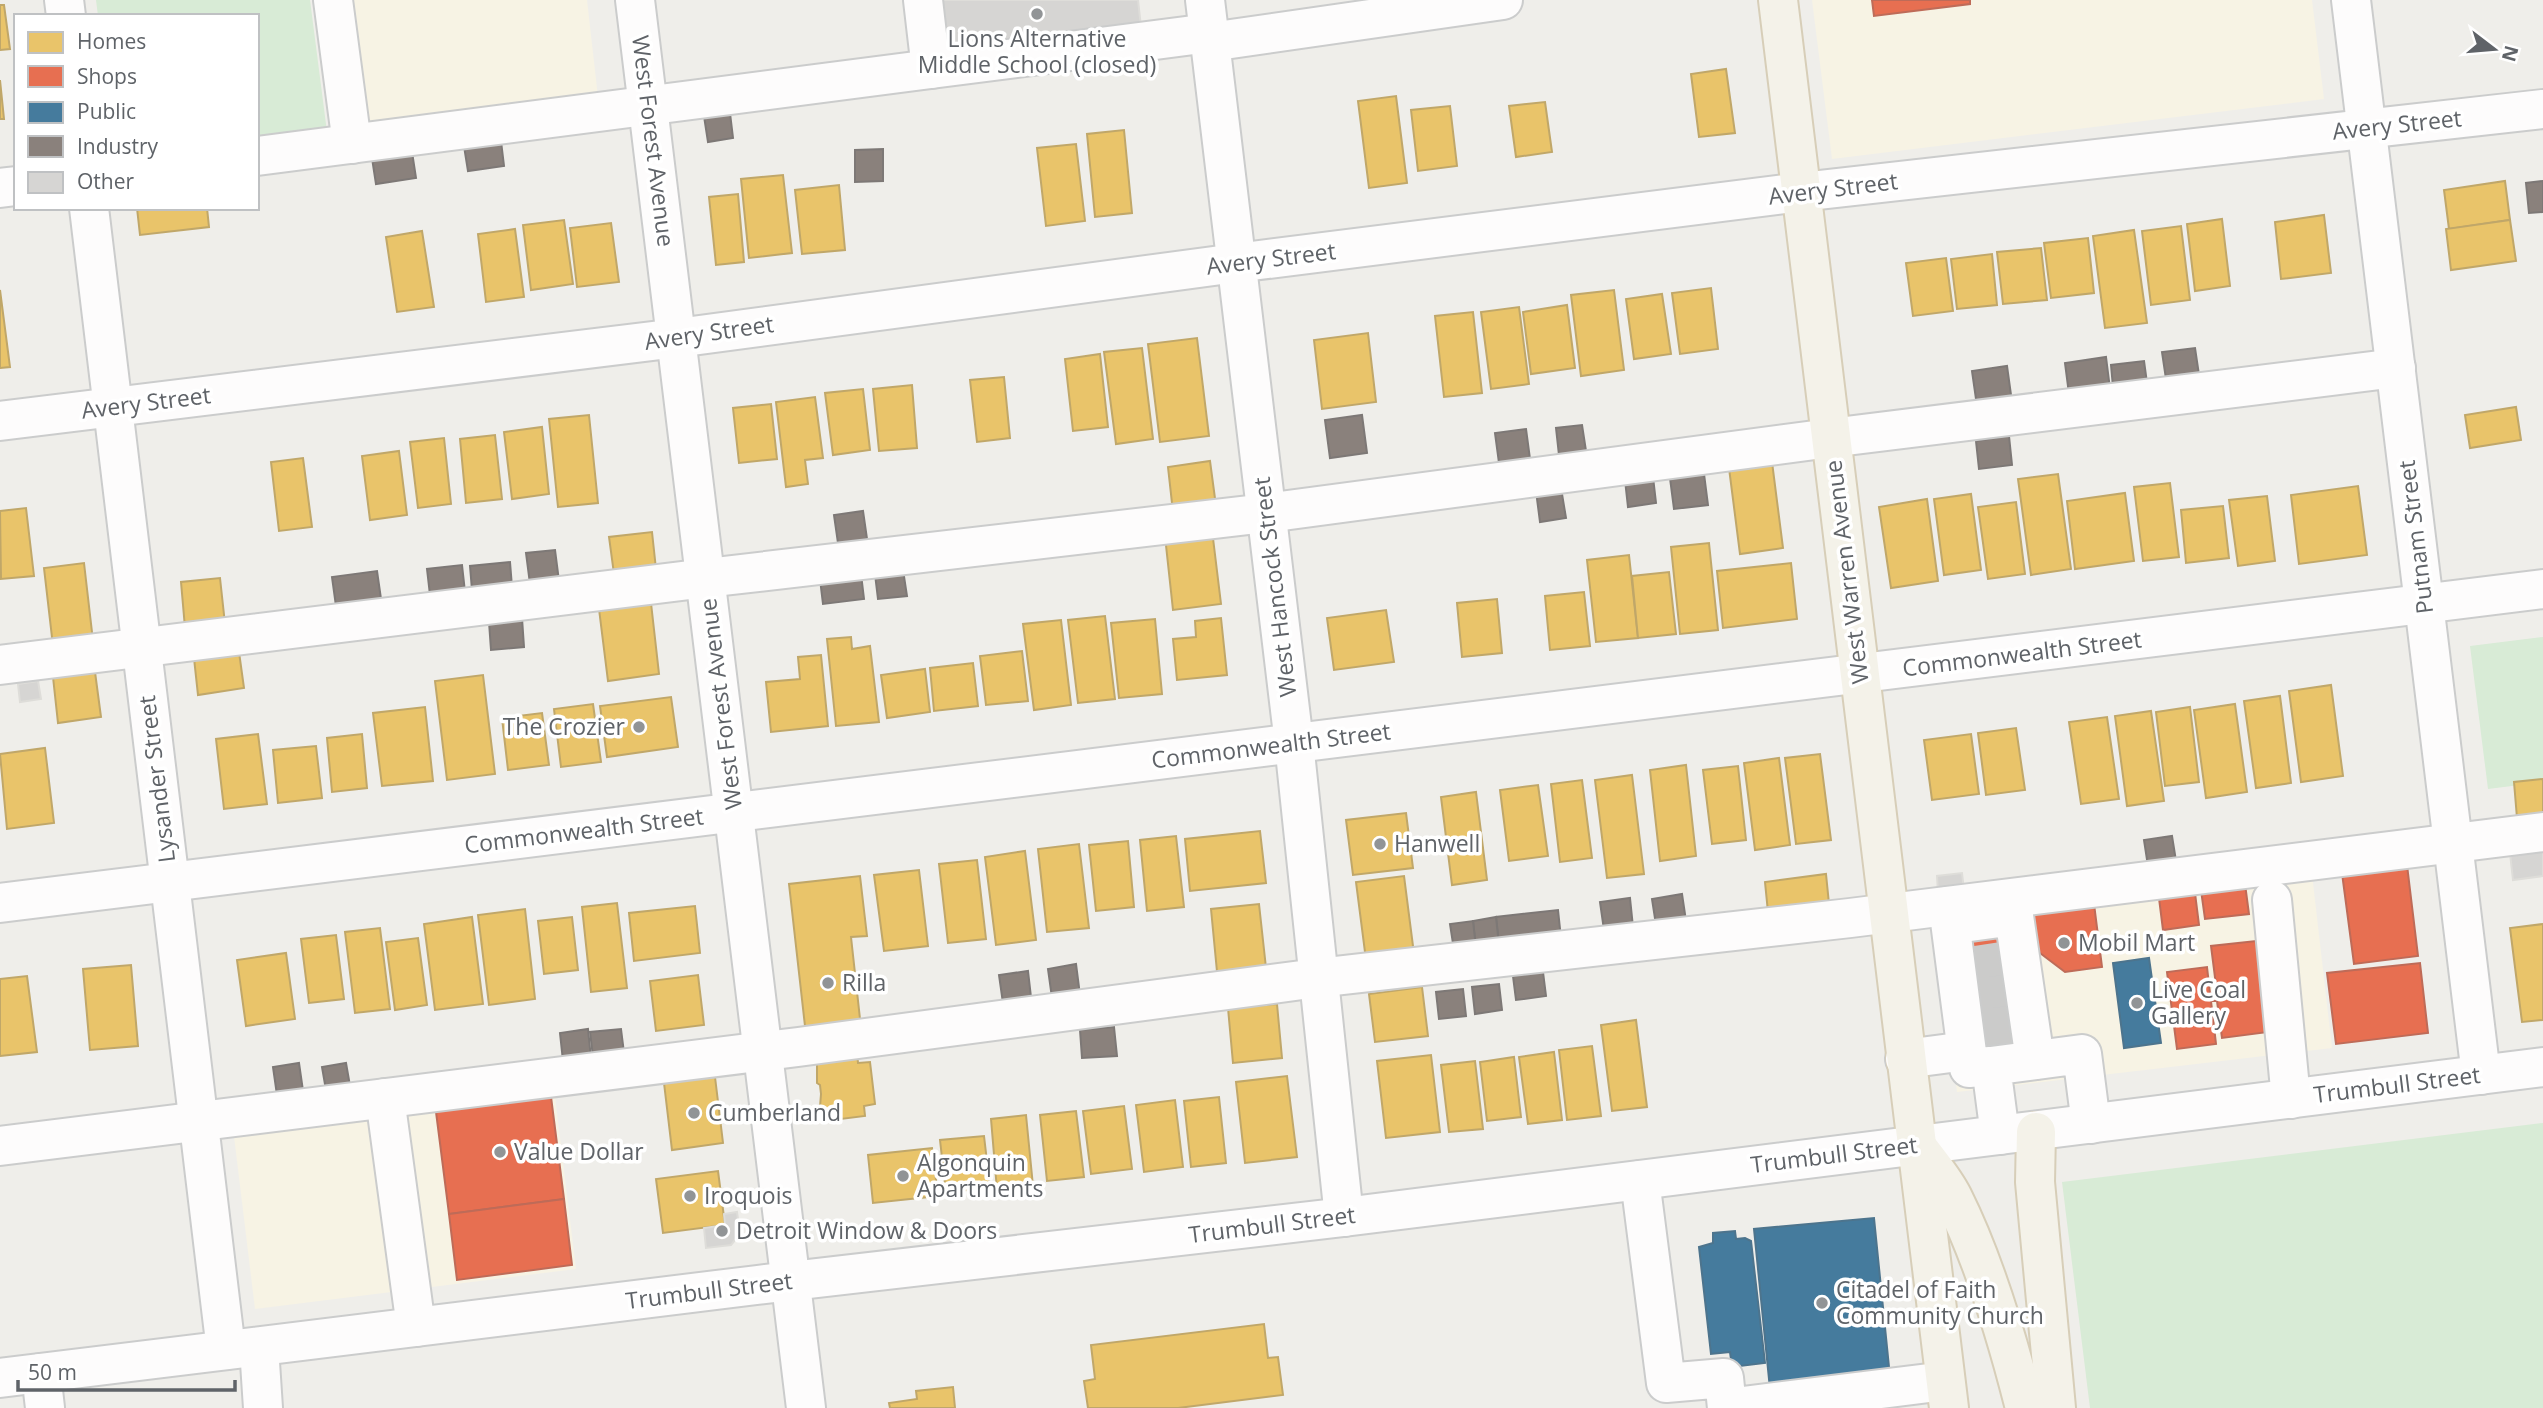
<svg xmlns="http://www.w3.org/2000/svg" width="2543" height="1408" viewBox="0 0 2543 1408" font-family="'Open Sans',sans-serif">
	<rect width="100%" height="100%" fill="#efeeea"/>
	<g fill="#f7f3e4">
		<polygon points="353,0 587,0 598,97 367,124"/>
		<polygon points="1812,0 2312,0 2324,99 1832,159"/>
		<polygon points="2312,874 2332,1048 1957,1092 1937,917"/>
		<polygon points="554,1088 576,1269 255,1309 233,1128"/>
	</g>
	<g fill="#d8ebd6">
		<polygon points="96,0 310,0 327,132 257,140 257,16 98,16"/>
		<polygon points="2543,637 2543,782 2488,789 2470,646"/>
		<polygon points="2543,1123 2543,1408 2090,1408 2062,1182"/>
	</g>
	<g fill="#e9c46a" stroke="#c0a769" stroke-width="2">
		<polygon points="0,5 4,5 10,49 0,50"/>
		<polygon points="1726,69 1735,133 1699,137 1691,74"/>
		<polygon points="0,80 4,119 0,119"/>
		<polygon points="1396,96 1407,183 1369,188 1358,101"/>
		<polygon points="1545,102 1552,152 1516,157 1509,106"/>
		<polygon points="1450,106 1457,166 1418,171 1411,110"/>
		<polygon points="1124,130 1132,213 1095,217 1087,134"/>
		<polygon points="1076,144 1085,221 1046,226 1037,148"/>
		<polygon points="783,175 792,253 749,258 741,179"/>
		<polygon points="2505,181 2510,220 2449,229 2444,190"/>
		<polygon points="839,185 845,250 802,254 795,190"/>
		<polygon points="738,194 744,262 716,265 709,197"/>
		<polygon points="137,208 207,208 209,227 140,235"/>
		<polygon points="2324,215 2331,273 2281,279 2275,222"/>
		<polygon points="2222,219 2230,286 2195,291 2187,224"/>
		<polygon points="564,220 573,284 531,290 523,225"/>
		<polygon points="2510,220 2516,261 2451,270 2446,229"/>
		<polygon points="611,223 619,282 577,287 570,228"/>
		<polygon points="2181,226 2190,300 2151,305 2142,231"/>
		<polygon points="515,229 524,297 486,302 478,234"/>
		<polygon points="2134,230 2147,323 2105,328 2093,236"/>
		<polygon points="422,231 434,307 397,312 386,237"/>
		<polygon points="2088,238 2094,293 2051,298 2044,243"/>
		<polygon points="2041,248 2047,300 2003,304 1997,252"/>
		<polygon points="1992,254 1997,305 1957,309 1951,259"/>
		<polygon points="1946,258 1953,311 1913,316 1906,263"/>
		<polygon points="1711,288 1718,349 1680,354 1672,293"/>
		<polygon points="0,290 10,367 0,368"/>
		<polygon points="1614,290 1624,370 1581,376 1571,295"/>
		<polygon points="1662,294 1671,354 1634,359 1626,299"/>
		<polygon points="1567,305 1575,368 1531,374 1523,312"/>
		<polygon points="1519,307 1529,384 1491,389 1481,312"/>
		<polygon points="1473,312 1482,393 1444,397 1435,316"/>
		<polygon points="1368,333 1376,402 1322,409 1314,340"/>
		<polygon points="1197,338 1209,436 1160,442 1148,344"/>
		<polygon points="1142,348 1153,439 1116,444 1104,352"/>
		<polygon points="1100,354 1108,427 1073,431 1065,359"/>
		<polygon points="1004,377 1010,438 977,442 970,380"/>
		<polygon points="912,385 917,448 879,451 873,389"/>
		<polygon points="863,389 870,450 833,455 825,393"/>
		<polygon points="815,397 823,458 805,460 808,484 786,487 776,402"/>
		<polygon points="771,404 777,459 739,463 733,408"/>
		<polygon points="2516,407 2521,440 2470,448 2465,415"/>
		<polygon points="589,415 598,503 558,507 549,419"/>
		<polygon points="542,427 549,494 512,499 504,432"/>
		<polygon points="495,435 502,499 466,503 460,439"/>
		<polygon points="444,438 451,504 418,508 410,442"/>
		<polygon points="399,451 407,515 370,520 362,456"/>
		<polygon points="303,458 312,527 279,531 271,462"/>
		<polygon points="1210,461 1216,506 1173,512 1168,467"/>
		<polygon points="1772,462 1783,548 1740,554 1729,468"/>
		<polygon points="2058,474 2071,569 2031,575 2018,479"/>
		<polygon points="2170,483 2179,557 2143,561 2134,487"/>
		<polygon points="2358,486 2367,555 2299,564 2291,495"/>
		<polygon points="2125,493 2134,561 2075,569 2067,501"/>
		<polygon points="1971,494 1981,570 1944,575 1934,499"/>
		<polygon points="2267,496 2275,561 2238,566 2229,500"/>
		<polygon points="1927,499 1938,581 1891,588 1879,507"/>
		<polygon points="2016,502 2025,574 1988,579 1978,507"/>
		<polygon points="2223,506 2229,558 2186,563 2181,510"/>
		<polygon points="26,508 34,576 1,579 0,511"/>
		<polygon points="1212,530 1221,604 1173,610 1165,536"/>
		<polygon points="652,532 656,569 614,574 609,537"/>
		<polygon points="1709,543 1718,630 1680,634 1671,547"/>
		<polygon points="1629,555 1638,638 1596,642 1587,560"/>
		<polygon points="84,563 93,641 53,646 44,568"/>
		<polygon points="1791,563 1797,619 1723,628 1717,571"/>
		<polygon points="1669,572 1676,634 1638,638 1632,576"/>
		<polygon points="220,578 225,624 185,628 181,582"/>
		<polygon points="1584,592 1590,646 1550,650 1545,596"/>
		<polygon points="1497,599 1502,653 1462,657 1457,603"/>
		<polygon points="651,603 659,674 608,681 599,609"/>
		<polygon points="1386,610 1394,662 1334,670 1327,618"/>
		<polygon points="1105,616 1115,699 1078,703 1068,620"/>
		<polygon points="1221,618 1227,675 1177,680 1173,639 1196,637 1195,621"/>
		<polygon points="1155,619 1162,694 1119,698 1111,623"/>
		<polygon points="1061,620 1071,705 1034,710 1023,624"/>
		<polygon points="851,637 852,649 870,646 879,722 836,726 827,639"/>
		<polygon points="1022,651 1028,701 986,705 980,656"/>
		<polygon points="239,652 244,688 198,695 194,658"/>
		<polygon points="821,655 828,726 771,732 766,682 800,679 798,657"/>
		<polygon points="973,663 978,706 934,711 930,668"/>
		<polygon points="925,669 930,712 887,718 881,675"/>
		<polygon points="95,672 101,717 58,723 53,677"/>
		<polygon points="483,675 495,774 447,780 435,681"/>
		<polygon points="2331,685 2343,776 2301,782 2289,691"/>
		<polygon points="2280,696 2291,783 2256,788 2244,701"/>
		<polygon points="671,697 678,747 607,757 600,706"/>
		<polygon points="593,704 601,762 561,767 554,709"/>
		<polygon points="2235,704 2247,792 2206,798 2194,710"/>
		<polygon points="425,707 433,781 382,786 373,713"/>
		<polygon points="2190,707 2199,782 2165,786 2156,712"/>
		<polygon points="2151,711 2164,801 2127,806 2115,716"/>
		<polygon points="542,713 549,765 508,770 502,718"/>
		<polygon points="2107,717 2119,799 2081,804 2069,722"/>
		<polygon points="2016,728 2025,790 1986,795 1978,733"/>
		<polygon points="258,734 267,804 224,809 216,739"/>
		<polygon points="362,734 367,788 332,792 327,738"/>
		<polygon points="1971,734 1979,794 1932,800 1924,740"/>
		<polygon points="316,746 322,798 278,803 273,750"/>
		<polygon points="45,748 54,823 7,829 0,754"/>
		<polygon points="1820,754 1831,840 1796,844 1785,758"/>
		<polygon points="1779,758 1790,845 1755,850 1744,763"/>
		<polygon points="1686,765 1696,856 1660,861 1650,770"/>
		<polygon points="1738,766 1746,840 1712,844 1703,770"/>
		<polygon points="1632,775 1644,874 1607,878 1595,780"/>
		<polygon points="2543,779 2543,815 2517,818 2514,782"/>
		<polygon points="1582,780 1592,858 1560,862 1551,784"/>
		<polygon points="1538,785 1548,856 1509,861 1500,790"/>
		<polygon points="1476,792 1487,880 1452,885 1441,797"/>
		<polygon points="1406,813 1413,868 1353,875 1346,820"/>
		<polygon points="1260,831 1266,883 1190,891 1185,839"/>
		<polygon points="1176,836 1184,907 1147,911 1140,840"/>
		<polygon points="1128,841 1134,907 1096,911 1089,845"/>
		<polygon points="1079,844 1089,928 1047,932 1038,849"/>
		<polygon points="1025,851 1036,940 996,945 985,857"/>
		<polygon points="977,860 986,939 948,943 939,864"/>
		<polygon points="919,870 928,946 884,951 874,875"/>
		<polygon points="1826,874 1829,904 1768,912 1765,882"/>
		<polygon points="860,876 867,936 851,937 861,1028 806,1035 789,884"/>
		<polygon points="1404,876 1414,954 1366,960 1356,882"/>
		<polygon points="617,903 627,988 591,992 582,907"/>
		<polygon points="1259,904 1267,977 1218,982 1211,909"/>
		<polygon points="695,906 700,953 634,961 629,913"/>
		<polygon points="525,909 535,999 489,1005 478,915"/>
		<polygon points="472,917 483,1004 435,1010 424,924"/>
		<polygon points="572,917 578,970 544,974 538,921"/>
		<polygon points="2543,924 2543,1020 2522,1022 2510,928"/>
		<polygon points="380,928 390,1009 355,1013 345,932"/>
		<polygon points="336,935 344,999 309,1003 301,939"/>
		<polygon points="418,938 427,1005 395,1010 386,942"/>
		<polygon points="286,953 295,1019 246,1026 237,960"/>
		<polygon points="131,965 138,1046 90,1050 83,969"/>
		<polygon points="698,975 704,1025 656,1031 650,981"/>
		<polygon points="27,976 37,1052 0,1056 0,979"/>
		<polygon points="1422,987 1428,1036 1375,1042 1369,994"/>
		<polygon points="1277,1004 1282,1058 1233,1063 1228,1008"/>
		<polygon points="1636,1020 1647,1107 1612,1111 1601,1025"/>
		<polygon points="1592,1046 1601,1116 1567,1120 1559,1050"/>
		<polygon points="1554,1052 1562,1120 1528,1124 1519,1057"/>
		<polygon points="857,1053 858,1063 870,1062 875,1104 864,1106 865,1116 825,1121 824,1111 820,1107 821,1094 820,1085 817,1083 817,1058"/>
		<polygon points="1431,1055 1440,1132 1386,1138 1377,1061"/>
		<polygon points="1514,1057 1521,1117 1487,1121 1480,1062"/>
		<polygon points="1475,1061 1483,1129 1449,1132 1441,1065"/>
		<polygon points="1287,1076 1297,1157 1245,1163 1236,1082"/>
		<polygon points="715,1077 723,1143 672,1150 664,1083"/>
		<polygon points="1219,1097 1226,1163 1191,1167 1184,1101"/>
		<polygon points="1175,1100 1183,1167 1144,1172 1136,1105"/>
		<polygon points="1124,1106 1132,1169 1091,1174 1083,1111"/>
		<polygon points="1076,1111 1084,1177 1047,1181 1040,1115"/>
		<polygon points="1026,1115 1033,1186 997,1190 991,1119"/>
		<polygon points="984,1136 990,1187 946,1193 940,1140"/>
		<polygon points="932,1148 938,1196 873,1203 868,1155"/>
		<polygon points="718,1171 725,1225 663,1233 656,1179"/>
		<polygon points="1264,1324 1268,1358 1278,1357 1283,1395 1178,1408 1088,1408 1084,1381 1095,1379 1091,1345"/>
		<polygon points="953,1387 955,1408 890,1408 889,1403 917,1399 916,1391"/>
	</g>
	<g fill="#e76f51" stroke="#be6b58" stroke-width="2">
		<polygon points="1872,0 1970,0 1970,4 1874,16"/>
		<polygon points="2407,865 2418,956 2354,964 2342,873"/>
		<polygon points="2245,884 2249,914 2205,919 2201,890"/>
		<polygon points="2195,893 2199,925 2163,930 2159,898"/>
		<polygon points="2094,904 2102,967 2065,972 2036,950 2030,912"/>
		<polygon points="2004,929 2022,1057 1983,1063 1965,934"/>
		<polygon points="2265,940 2276,1031 2222,1038 2217,1001 2211,1001 2216,1044 2177,1049 2167,972 2207,967 2210,993 2217,993 2211,946"/>
		<polygon points="2420,963 2428,1033 2336,1044 2327,973"/>
		<polygon points="550,1089 564,1199 449,1214 435,1104"/>
		<polygon points="564,1199 572,1265 457,1280 449,1214"/>
	</g>
	<g fill="#457b9d" stroke="#4d748d" stroke-width="2">
		<polygon points="2149,958 2161,1043 2124,1048 2113,963"/>
		<polygon points="1874,1218 1890,1377 1770,1389 1754,1229"/>
		<polygon points="1735,1231 1736,1239 1745,1238 1751,1241 1765,1363 1732,1367 1730,1352 1711,1354 1699,1247 1713,1243 1713,1233"/>
	</g>
	<g fill="#8a817c" stroke="#7d7876" stroke-width="2">
		<polygon points="730,113 733,138 708,142 704,116"/>
		<polygon points="501,141 504,166 468,171 464,146"/>
		<polygon points="883,149 883,181 855,182 855,150"/>
		<polygon points="412,152 416,178 376,184 372,158"/>
		<polygon points="2543,181 2543,212 2529,213 2526,183"/>
		<polygon points="2195,348 2199,375 2166,379 2162,352"/>
		<polygon points="2106,357 2110,389 2069,394 2065,363"/>
		<polygon points="2144,361 2147,383 2113,387 2111,365"/>
		<polygon points="2007,366 2012,402 1977,406 1972,371"/>
		<polygon points="1362,415 1367,453 1330,458 1325,420"/>
		<polygon points="1582,425 1586,451 1559,455 1556,428"/>
		<polygon points="1526,429 1530,459 1499,463 1495,433"/>
		<polygon points="2009,436 2012,465 1979,469 1976,441"/>
		<polygon points="1704,474 1708,505 1674,509 1670,478"/>
		<polygon points="1653,477 1656,503 1628,507 1625,480"/>
		<polygon points="1561,488 1566,518 1540,522 1536,491"/>
		<polygon points="863,511 867,539 838,543 834,515"/>
		<polygon points="555,550 559,581 530,584 526,553"/>
		<polygon points="510,562 512,587 472,590 470,566"/>
		<polygon points="462,565 465,592 430,595 427,569"/>
		<polygon points="903,570 907,596 878,599 875,574"/>
		<polygon points="377,571 381,599 336,606 332,577"/>
		<polygon points="861,574 864,599 823,604 820,579"/>
		<polygon points="522,618 524,647 491,650 489,622"/>
		<polygon points="2172,836 2176,861 2148,866 2144,840"/>
		<polygon points="1682,894 1686,921 1656,925 1652,899"/>
		<polygon points="1630,898 1633,927 1604,930 1600,902"/>
		<polygon points="1558,910 1561,938 1499,945 1496,917"/>
		<polygon points="1496,917 1499,945 1476,948 1473,921"/>
		<polygon points="1473,921 1476,948 1454,950 1450,924"/>
		<polygon points="1076,964 1080,995 1052,998 1048,969"/>
		<polygon points="1028,971 1032,1006 1004,1010 999,975"/>
		<polygon points="1543,972 1546,996 1516,1000 1513,976"/>
		<polygon points="1499,984 1502,1010 1475,1014 1472,987"/>
		<polygon points="1463,989 1466,1016 1439,1019 1436,992"/>
		<polygon points="1114,1027 1117,1056 1082,1058 1080,1030"/>
		<polygon points="588,1029 591,1058 563,1061 560,1033"/>
		<polygon points="621,1029 624,1053 593,1057 590,1032"/>
		<polygon points="299,1063 303,1091 277,1095 273,1067"/>
		<polygon points="346,1063 350,1086 326,1090 322,1067"/>
	</g>
	<g fill="#d6d5d3" stroke="#deddd9" stroke-width="2">
		<polygon points="933,0 1138,0 1141,27 938,50"/>
		<polygon points="38,681 41,699 20,702 18,684"/>
		<polygon points="2543,849 2543,876 2513,880 2510,853"/>
		<polygon points="1962,873 1964,890 1938,893 1937,876"/>
		<polygon points="737,1212 740,1234 731,1245 706,1248 704,1228 725,1225 724,1214"/>
	</g>
	<g fill="none" stroke-linecap="round" stroke-linejoin="round">
		<g stroke="#cbcbca" stroke-width="38" stroke-dasharray="38 19" stroke-linecap="butt">
			<polyline points="1969,966 2008,960"/>
			<polyline points="1974,998 2013,993"/>
			<polyline points="1978,1029 2017,1024"/>
		</g>
		<defs>
			<g id="minor">
				<polyline points="64,0 66,16"/>
				<polyline points="333,0 352,144"/>
				<polyline points="635,0 806,1408"/>
				<polyline points="923,0 931,69 1209,33"/>
				<polyline points="1205,0 1294,743 1344,1217"/>
				<polyline points="2351,0 2481,1075"/>
				<polyline points="1210,42 1503,0"/>
				<polyline points="257,156 931,69"/>
				<polyline points="0,188 16,186"/>
				<polyline points="89,208 226,1350"/>
				<polyline points="0,421 677,338 1236,263 1801,192 2543,109"/>
				<polyline points="0,665 706,578 1266,513 1830,438 2396,368"/>
				<polyline points="2272,900 2291,1099"/>
				<polyline points="0,903 2543,589"/>
				<polyline points="1948,906 1969,1068 1991,1066"/>
				<polyline points="1970,922 2014,916 2035,1060"/>
				<polyline points="1905,1059 1966,1051"/>
				<polyline points="385,1098 416,1327"/>
				<polyline points="2000,1135 1991,1066 2082,1054 2091,1124"/>
				<polyline points="0,1146 798,1047 1317,978 1850,918 2543,832"/>
				<polyline points="1640,1180 1666,1383 1724,1378 1727,1408 1945,1381"/>
				<polyline points="259,1347 263,1408"/>
				<polyline points="41,1373 45,1408"/>
				<polyline points="0,1378 757,1285 1344,1217 2543,1067"/>
			</g>
			<g id="major">
				<polyline points="1778,0 1949,1408"/>
				<polyline points="2036,1132 2035,1182 2056,1408"/>
				<path d="M1919,1149c11,15 25,31 34,49 31,62 55,143 72,210"/>
			</g>
		</defs>
		<use href="#minor" stroke="#cbcccc" stroke-width="42"/>
		<use href="#major" stroke="#d7ceb8" stroke-width="42"/>
		<use href="#minor" stroke="#fdfcfc" stroke-width="38"/>
		<use href="#major" stroke="#f4f2e9" stroke-width="38"/>
	</g>
	<g fill="#919496" stroke="#fff" stroke-width="2.5">
		<circle cx="1037" cy="14" r="7"/>
		<circle cx="639" cy="727" r="7"/>
		<circle cx="1380" cy="844" r="7"/>
		<circle cx="2064" cy="943" r="7"/>
		<circle cx="828" cy="983" r="7"/>
		<circle cx="2137" cy="1003" r="7"/>
		<circle cx="694" cy="1113" r="7"/>
		<circle cx="500" cy="1152" r="7"/>
		<circle cx="903" cy="1176" r="7"/>
		<circle cx="690" cy="1196" r="7"/>
		<circle cx="722" cy="1231" r="7"/>
		<circle cx="1822" cy="1303" r="7"/>
	</g>
	<g text-anchor="middle" stroke-width="7" stroke-linejoin="round" paint-order="stroke">
		<g font-size="23" fill="#5f6368" stroke="#fff" text-anchor="start">
			<text x="1037" y="47" text-anchor="middle">Lions Alternative<tspan x="1037" dy="26">Middle School (closed)</tspan></text>
			<text x="625" y="735" text-anchor="end">The Crozier</text>
			<text x="1394" y="852">Hanwell</text>
			<text x="2078" y="951">Mobil Mart</text>
			<text x="842" y="991">Rilla</text>
			<text x="2151" y="998">Live Coal<tspan x="2151" dy="26">Gallery</tspan></text>
			<text x="708" y="1121">Cumberland</text>
			<text x="514" y="1160">Value Dollar</text>
			<text x="917" y="1171">Algonquin<tspan x="917" dy="26">Apartments</tspan></text>
			<text x="704" y="1204">Iroquois</text>
			<text x="736" y="1239">Detroit Window &amp; Doors</text>
			<text x="1836" y="1298">Citadel of Faith<tspan x="1836" dy="26">Community Church</tspan></text>
		</g>
		<g font-size="23" fill="#5f6368" stroke="#fff">
			<text transform="translate(2397 125) rotate(-6)" y="8">Avery Street</text>
			<text transform="translate(653 141) rotate(83)" y="8">West Forest Avenue</text>
			<text transform="translate(1833 189) rotate(-7)" y="8">Avery Street</text>
			<text transform="translate(1271 259) rotate(-7)" y="8">Avery Street</text>
			<text transform="translate(709 333) rotate(-8)" y="8">Avery Street</text>
			<text transform="translate(146 403) rotate(-7)" y="8">Avery Street</text>
			<text transform="translate(2416 537) rotate(-97)" y="8">Putnam Street</text>
			<text transform="translate(1847 572) rotate(-97)" y="8">West Warren Avenue</text>
			<text transform="translate(1275 587) rotate(-97)" y="8">West Hancock Street</text>
			<text transform="translate(2022 654) rotate(-7)" y="8">Commonwealth Street</text>
			<text transform="translate(721 704) rotate(-97)" y="8">West Forest Avenue</text>
			<text transform="translate(1271 746) rotate(-7)" y="8">Commonwealth Street</text>
			<text transform="translate(157 779) rotate(-97)" y="8">Lysander Street</text>
			<text transform="translate(584 831) rotate(-7)" y="8">Commonwealth Street</text>
			<text transform="translate(2397 1085) rotate(-7)" y="8">Trumbull Street</text>
			<text transform="translate(1834 1155) rotate(-7)" y="8">Trumbull Street</text>
			<text transform="translate(1272 1225) rotate(-7)" y="8">Trumbull Street</text>
			<text transform="translate(709 1291) rotate(-7)" y="8">Trumbull Street</text>
		</g>
	</g>
	<rect x="14" y="14" width="245" height="196" fill="#ffffff" stroke="#bfc1c3" stroke-width="2"/>
	<rect x="28" y="32" width="35" height="21" fill="#e9c46a" stroke="#bfc1c3" stroke-width="2"/>
	<text x="77" y="49" font-size="21" fill="#5f6368">Homes</text>
	<rect x="28" y="66" width="35" height="21" fill="#e76f51" stroke="#bfc1c3" stroke-width="2"/>
	<text x="77" y="84" font-size="21" fill="#5f6368">Shops</text>
	<rect x="28" y="102" width="35" height="21" fill="#457b9d" stroke="#bfc1c3" stroke-width="2"/>
	<text x="77" y="119" font-size="21" fill="#5f6368">Public</text>
	<rect x="28" y="136" width="35" height="21" fill="#8a817c" stroke="#bfc1c3" stroke-width="2"/>
	<text x="77" y="154" font-size="21" fill="#5f6368">Industry</text>
	<rect x="28" y="172" width="35" height="21" fill="#d6d5d3" stroke="#bfc1c3" stroke-width="2"/>
	<text x="77" y="189" font-size="21" fill="#5f6368">Other</text>
	<g transform="translate(2494 49) rotate(106)" stroke="#ffffff" stroke-width="5" paint-order="stroke">
	<path d="M0-5L12 26L0 18L-12 26Z" fill="#5f6368"/>
	<text y="-10" font-size="19" font-weight="bold" text-anchor="middle" fill="#5f6368">N</text>
	</g>
	<path d="M18 1380v10h217v-10" fill="none" stroke="#5f6368" stroke-width="3.5"/>
	<text x="28" y="1380" font-size="21" fill="#5f6368" stroke="#ffffff" stroke-width="5" paint-order="stroke">50 m</text>
</svg>
